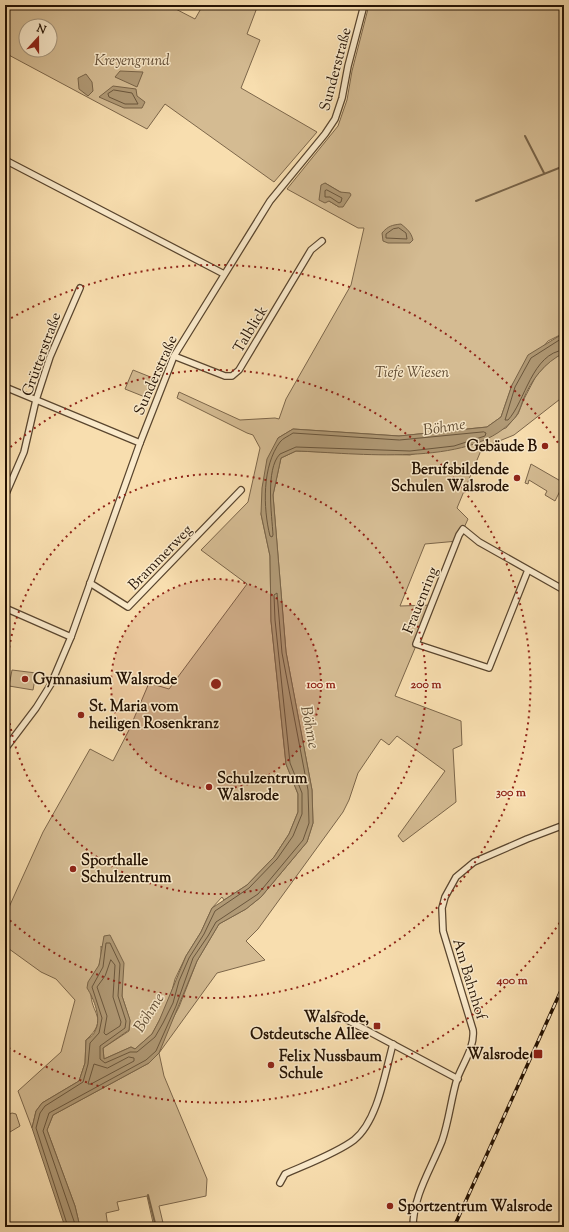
<svg xmlns="http://www.w3.org/2000/svg" width="569" height="1232" viewBox="0 0 569 1232" font-family="'Sorts Mill Goudy',serif">
	<rect width="100%" height="100%" fill="#f8deaf"/>
	<filter id="stains"><feTurbulence type="fractalNoise" baseFrequency=".005" numOctaves="4"/><feColorMatrix values="0 0 0 0 .2 0 0 0 0 .09 0 0 0 0 .02 0 0 0 .5 -.17"/></filter>
	<radialGradient id="worn" r=".72"><stop offset=".6" stop-color="#630" stop-opacity="0"/><stop offset="1" stop-color="#630" stop-opacity=".3"/></radialGradient>
	<g fill="#d4bb92" stroke="#7c664a" fill-rule="evenodd">
		<path d="M5,5h163l27,14 8,-14h55l-11,29 13,6 -19,48 76,44 -43,50 -109,-78 -18,25 -142,-76zM26,26h24v24h-24z"/>
		<path d="M369,5h195v328l-16,8 -36,44 -11,32 -14,10 -88,9 -106,-7 -15,9 -17,76 9,42 1,65 15,143 12,30v18l-9,22 -15,23 -27,28 -23,15 -2,-3 -10,11 -11,24 -15,24 -11,23 -6,23 -17,32 -17,15 -4,-2 -27,12 -1,-11 26,-17 1,-10 -8,-25v-14l-21,-36c0,7 0,13 -2,19 -2,10 -7,17 -8,27 -1,22 19,26 -5,48l-1,23 -6,18 -37,22 -6,8 -4,17 -14,-37 43,-39 14,-52 -19,-21 -15,-7 -36,-26v-30l38,-84 47,-83 23,12 16,-31 20,-47 20,6 78,-105 -46,-34 47,-48 12,-54 -7,-13 -6,-2 -70,-35 2,-6 61,28 35,-2 4,1 7,-20 65,-114 13,-57h-6l-71,-39 51,-63 9,-26 5,-29zM325,183l19,11 -5,13 -10,-6z"/>
		<polygon points="564,353 564,396 514,435 482,448 457,508 468,519 458,541 425,544 400,606 433,605 395,696 461,721 462,745 453,749 456,802 403,842 398,836 445,771 397,736 389,745 381,739 358,773 349,800 343,812 258,929 246,941 265,960 217,973 159,1053 164,1076 207,1179 206,1196 159,1206 164,1227 154,1227 147,1196 117,1202 119,1210 106,1213 108,1227 80,1227 75,1206 47,1130 53,1115 149,1063 179,1007 197,961 219,924 246,909 261,897 307,842 313,823 312,790 286,652 273,495 281,458 296,451 410,455 506,428 518,414 524,399 536,376 552,358"/>
		<polygon points="133,370 158,380 150,399 125,389"/>
		<polygon points="531,464 564,483 555,501 545,495 547,491 529,480 528,484 525,483"/>
		<polygon points="12,670 36,673 33,690 9,686"/>
		<polygon points="12,1113 16,1114 20,1126 5,1135 5,1116"/>
	</g>
	<g fill="#b09975" stroke="#786347">
		<polygon points="120,71 143,72 137,87 115,77"/>
		<polygon points="86,74 92,82 93,91 88,96 79,89 78,78"/>
		<polygon points="113,86 136,89 137,96 145,102 142,108 124,108 99,97"/>
		<polygon points="325,183 340,192 350,193 351,195 343,207 339,207 329,201 325,203 319,200 321,185"/>
		<path d="M401,224c6,5 10,8 12,16l-3,3h-22l-5,-2 -1,-8c6,-7 10,-8 19,-9z"/>
		<path d="M564,333v20c-19,9 -33,27 -41,47 -3,8 -4,14 -11,21 -43,47 -157,32 -216,30l-15,7 -8,37 13,157 26,138 1,33 -6,19 -46,55 -15,12 -27,15 -22,37 -38,92 -10,10 -96,52 -6,15 28,76 5,21h-15l-33,-99 4,-17 6,-8 37,-22 6,-18 1,-23c3,-2 8,-5 9,-9 7,-12 -1,-32 -8,-43l1,-6 11,-17 5,-29 6,-1 14,28 -2,33 8,24 -1,10 -26,18 1,11 27,-12 4,2 17,-15 7,-13 27,-65 15,-24 11,-24 35,-23 27,-28 15,-23 9,-22v-18l-12,-30 -15,-143 -1,-65 -9,-42 1,-26 5,-29 11,-21 15,-9 106,7 88,-9 14,-10 11,-32 16,-30z"/>
	</g>
	<g fill="none" stroke-linecap="round" stroke-linejoin="round">
		<g stroke="#6a563c" stroke-width="1">
			<polygon points="114,90 132,93 138,104 125,104 109,97 108,94"/>
			<polygon points="327,190 342,198 341,202 339,203 330,197 325,197 325,191"/>
			<polygon points="399,228 406,233 407,239 386,238 386,234 393,229"/>
			<path d="M564,337l-33,21 -16,29 -10,33h3c17,-18 24,-67 56,-70"/>
			<path d="M484,432l2,1 -1,3 -31,10 -44,5 -114,-4 -16,7c-15,15 -8,62 -7,81l-1,2 -2,-1c-7,-28 -8,-70 10,-94 3,-4 9,-6 13,-9l106,7z"/>
			<polygon points="111,960 115,965 113,997 121,1022 120,1026 106,1035 104,1033 107,1016 97,987 105,976"/>
			<polygon points="129,1057 134,1058 134,1061 91,1084 88,1084 94,1064 107,1068"/>
			<polyline points="68,1227 36,1128 40,1113 45,1106 83,1082 88,1064 90,1043 99,1033 102,1018 92,987 103,967 106,943 110,943 120,964 118,996 126,1021 125,1028 100,1046 100,1059 105,1063 130,1052 137,1052 155,1037 163,1023 173,1003 179,981 189,958 204,934 215,911 249,888 277,859 293,836 302,814 302,793 290,763 275,620 274,595 277,593 282,653 308,790 309,823 303,840 258,894 216,922 208,936 193,958 176,1006 156,1051 146,1060 49,1113 43,1131 76,1227"/>
		</g>
		<g stroke="#786347" stroke-width="2">
			<polyline points="525,136 544,173"/>
			<polyline points="476,201 564,166"/>
			<polyline points="148,1195 156,1227"/>
		</g>
		<defs>
			<g id="street">
				<polyline points="5,160 224,274"/>
				<polyline points="174,356 225,376 232,376 239,370 311,250 322,241"/>
				<polyline points="5,387 140,443"/>
				<polyline points="5,496 24,452 36,400 50,357 80,288"/>
				<polyline points="528,570 489,668 416,644 459,535 463,529 479,542 564,590"/>
				<polyline points="90,583 128,607 241,490"/>
				<polyline points="5,608 71,637"/>
				<polyline points="5,749 36,708 51,684 71,637 140,443 174,356 270,201 325,134 335,119 342,98 348,66 364,5"/>
				<polyline points="338,1015 458,1079"/>
				<path d="M280,1183l5,-9c20,-9 52,-21 69,-34 24,-19 31,-68 39,-96"/>
				<path d="M413,1227c0,-31 18,-58 29,-86 7,-20 9,-42 15,-62 6,-16 18,-32 16,-49l-30,-99 -1,-23 3,-11 11,-20 18,-15 53,-23 37,-14"/>
			</g>
		</defs>
		<use href="#street" stroke="#59452e" stroke-width="8"/>
		<use href="#street" stroke="#faeacb" stroke-width="5.5"/>
		<defs>
			<polyline id="rail" points="454,1227 564,984"/>
		</defs>
		<use href="#rail" stroke="#241203" stroke-width="3.5"/>
		<use href="#rail" stroke="#faeacb" stroke-width="2" stroke-dasharray="6" stroke-linecap="butt"/>
	</g>
	<circle cx="216" cy="684" r="105" fill="#8f2418" fill-opacity=".12"/>
	<g fill="none" stroke="#8f2418" stroke-width="2" stroke-dasharray="2 4">
		<circle cx="216" cy="684" r="105"/>
		<circle cx="216" cy="684" r="210"/>
		<path d="M6 451A314 314 0 1 1 6 917"/>
		<path d="M563 918A419 419 0 0 1 7 1047M6 321A419 419 0 0 1 563 450"/>
	</g>
	<g fill="#8f2418" stroke="#faeacb" stroke-width="1.5">
		<circle cx="545" cy="446" r="4"/>
		<circle cx="517" cy="478" r="4"/>
		<circle cx="25" cy="679" r="4"/>
		<circle cx="81" cy="715" r="4"/>
		<circle cx="209" cy="787" r="4"/>
		<circle cx="73" cy="869" r="4"/>
		<rect x="373" y="1022" width="8" height="8" rx="2"/>
		<rect x="533" y="1049" width="10" height="10" rx="2"/>
		<circle cx="271" cy="1065" r="4"/>
		<circle cx="390" cy="1206" r="4"/>
	</g>
	<g text-anchor="middle" stroke-width="3" stroke-linejoin="round" paint-order="stroke">
		<g font-size="15" font-style="italic" fill="#624d35" stroke="#faeacb">
			<text x="132" y="65">Kreyengrund</text>
			<text x="412" y="377">Tiefe Wiesen</text>
		</g>
		<g font-size="15" fill="#241203" stroke="#faeacb">
			<text transform="translate(335 69) rotate(-75)" y="5">Sunderstraße</text>
			<text transform="translate(250 329) rotate(-59)" y="5">Talblick</text>
			<text transform="translate(41 354) rotate(-70)" y="5">Grütterstraße</text>
			<text transform="translate(155 375) rotate(-66)" y="5">Sunderstraße</text>
			<text transform="translate(160 557) rotate(-46)" y="5">Brammerweg</text>
			<text transform="translate(420 600) rotate(-68)" y="5">Frauenring</text>
			<text transform="translate(470 979) rotate(73)" y="5">Am Bahnhof</text>
		</g>
		<g font-size="15" font-weight="bold" fill="#241203" stroke="#faeacb" text-anchor="start">
			<text x="537" y="451" text-anchor="end">Gebäude B</text>
			<text x="509" y="474" text-anchor="end">Berufsbildende<tspan x="509" dy="17">Schulen Walsrode</tspan></text>
			<text x="33" y="684">Gymnasium Walsrode</text>
			<text x="89" y="711">St. Maria vom<tspan x="89" dy="17">heiligen Rosenkranz</tspan></text>
			<text x="217" y="783">Schulzentrum<tspan x="217" dy="17">Walsrode</tspan></text>
			<text x="81" y="865">Sporthalle<tspan x="81" dy="17">Schulzentrum</tspan></text>
			<text x="369" y="1022" text-anchor="end">Walsrode,<tspan x="369" dy="17">Ostdeutsche Allee</tspan></text>
			<text x="529" y="1059" text-anchor="end">Walsrode</text>
			<text x="279" y="1061">Felix Nussbaum<tspan x="279" dy="17">Schule</tspan></text>
			<text x="398" y="1211">Sportzentrum Walsrode</text>
		</g>
		<g font-size="16" font-style="italic" fill="#634f36" stroke="#faeacb">
			<text transform="translate(444 426) rotate(-9)" y="6">Böhme</text>
			<text transform="translate(311 727) rotate(79)" y="6">Böhme</text>
			<text transform="translate(148 1012) rotate(-58)" y="6">Böhme</text>
		</g>
	</g>
	<circle cx="216" cy="684" r="6" fill="#8f2418" stroke="#faeacb" stroke-width="2"/>
	<g font-size="12" text-anchor="middle" font-weight="bold" fill="#8f2418" stroke="#faeacb" stroke-width="3" stroke-linejoin="round" paint-order="stroke">
		<text x="321" y="688">100 m</text>
		<text x="426" y="688">200 m</text>
		<text x="511" y="796">300 m</text>
		<text x="512" y="984">400 m</text>
	</g>
	<rect width="569" height="1232" fill="none" stroke="#f8deaf" stroke-width="20"/>
	<rect x="6" y="6" width="557" height="1220" fill="none" stroke="#241203" stroke-width="2"/>
	<rect x="10" y="10" width="549" height="1212" fill="none" stroke="#241203"/>
	<g transform="translate(38 38) rotate(21)"><circle r="19" fill="#faeacb" stroke="#a4947b"/>
	<path d="M0-3L7 15L0 10L-7 15Z" fill="#8f2418"/>
	<text y="-6" font-size="11" font-weight="bold" text-anchor="middle" fill="#241203">N</text>
	</g>
	<rect width="100%" height="100%" filter="url(#stains)"/>
	<rect width="100%" height="100%" fill="url(#worn)"/>
</svg>
